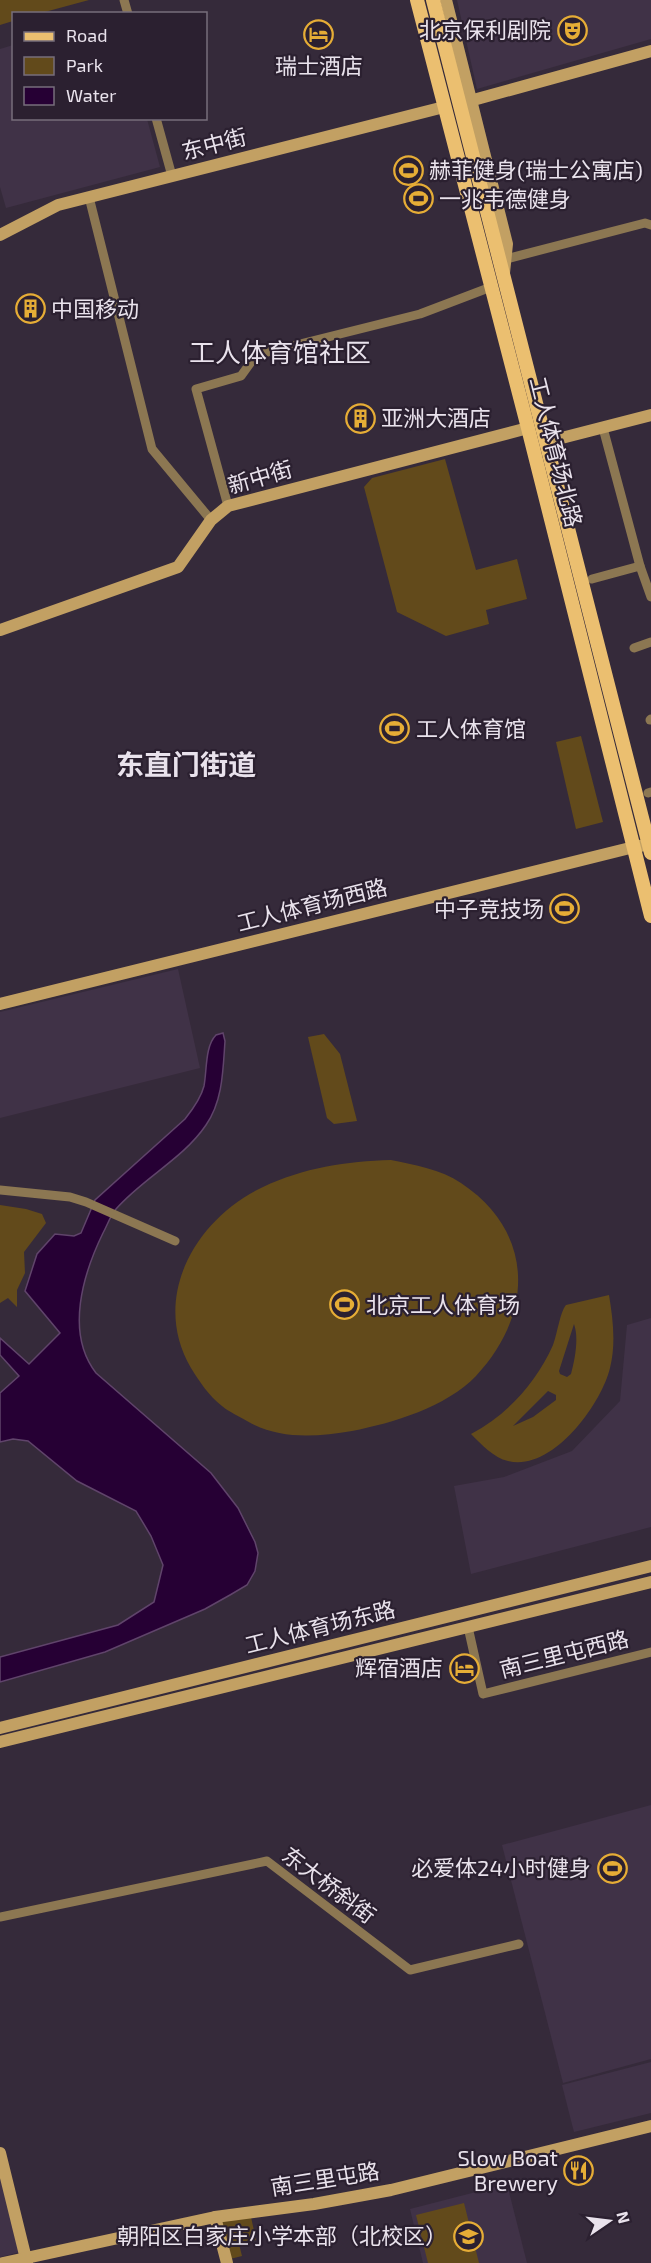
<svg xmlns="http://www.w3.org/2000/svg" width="651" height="2263" viewBox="0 0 651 2263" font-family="'Exo 2','Noto Sans SC',sans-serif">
	<rect width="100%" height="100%" fill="#352a3a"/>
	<g fill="#403247">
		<polygon points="457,0 651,0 651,39 477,89"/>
		<polygon points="13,45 14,118 147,119 160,167 6,208 0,187 0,49"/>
		<polygon points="178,969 200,1068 0,1118 0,1012"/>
		<polygon points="651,1318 651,1527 471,1574 454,1486 504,1477 572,1451 620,1401 627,1325"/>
		<polygon points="651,1805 651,2059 563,2083 502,1845"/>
		<polygon points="651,2062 651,2113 574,2132 562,2085"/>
		<polygon points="0,2174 20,2252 0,2257"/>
		<polygon points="507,2184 527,2263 423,2263 410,2209"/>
	</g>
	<g fill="#624a1b" fill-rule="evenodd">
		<polygon points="0,0 89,0 41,13 14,14 13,21 0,25"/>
		<polygon points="445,459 476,570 517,559 527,599 486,610 489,624 446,636 397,612 364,487 372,478"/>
		<polygon points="581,736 603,822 576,829 556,742"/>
		<polygon points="324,1034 340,1054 357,1121 334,1124 327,1118 308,1037"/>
		<path d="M391,1160c23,5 50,9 70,23 74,49 73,131 15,193 -30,31 -83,47 -124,55 -35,6 -74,9 -105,-10 -8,-5 -18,-9 -25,-15 -13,-10 -23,-25 -31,-38 -41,-70 4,-149 72,-181 40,-19 84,-26 128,-27z"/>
		<polygon points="0,1205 26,1209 42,1214 46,1223 24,1252 25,1273 17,1290 17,1307 8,1298 0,1303"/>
		<path d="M609,1295c4,24 7,49 1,73 -9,37 -58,104 -102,93 -14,-3 -27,-17 -37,-27 37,-20 65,-51 82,-89 4,-10 7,-33 13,-40zM574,1324c5,14 1,35 -3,50l-4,3 -7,-3 -1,-3zM548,1391l8,4v5l-23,17 -20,9z"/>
		<polygon points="464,2203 479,2263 428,2263 416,2215"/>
		<polygon points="251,2217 256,2240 239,2244 242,2256 230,2259 221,2221"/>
	</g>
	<path fill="#260034" stroke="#60446b" stroke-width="1.5" d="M223,1033l2,8c-2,28 -2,60 -19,84 -23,34 -63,53 -90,84 -6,7 -9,17 -13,24 -20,41 -38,100 -7,140l115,100 27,35 17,34 3,11 -3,18 -8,14 -17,10 -25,14 -100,43 -105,30v-25l118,-32 36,-23 9,-37 -12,-29 -15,-25 -59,-30 -49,-40 -15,-2 -13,3v-49l19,-17 -19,-21v-17l29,26 31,-31 -35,-42 12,-37 18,-20 19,2 7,-3 14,-33 90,-81c8,-10 16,-21 19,-33 3,-16 1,-40 12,-51z"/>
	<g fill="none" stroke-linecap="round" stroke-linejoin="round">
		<g stroke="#8c7752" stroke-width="9">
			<polyline points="124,0 128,14"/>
			<polyline points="156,118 172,176"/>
			<polyline points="89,197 152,449 211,520"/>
			<polyline points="506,259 645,223 651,225"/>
			<polyline points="603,428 640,566"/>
			<polyline points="228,506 196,389 241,376 256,355 420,314 491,287"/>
			<polyline points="592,579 640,566 651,597"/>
			<polyline points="634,648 651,642"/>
			<polyline points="650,720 651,719"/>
			<polyline points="648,793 651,792"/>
			<polyline points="0,1190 70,1197 86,1202 175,1241"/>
			<polyline points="468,1627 483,1694 651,1652"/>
			<polyline points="0,1917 267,1861 410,1970 519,1944"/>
		</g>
		<g stroke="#c2a063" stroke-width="12">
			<polyline points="446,0 507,244 504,273"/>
			<polyline points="466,102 651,51"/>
			<polyline points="0,235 58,205 444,107"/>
			<polyline points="546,442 651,415"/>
			<polyline points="0,630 178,567 211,520 228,506 528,428"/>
			<polyline points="0,1004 634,847 651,844"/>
			<polyline points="0,1728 651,1566"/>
			<polyline points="0,1742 651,1582"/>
			<polyline points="0,2153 27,2263"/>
			<polyline points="215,2217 227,2263"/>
			<polyline points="3,2263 215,2217 314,2204 391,2190 651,2126"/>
		</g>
		<g stroke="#ebbf70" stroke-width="14">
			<polyline points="417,0 528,428 651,916"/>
			<polyline points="433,0 651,853"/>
		</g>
	</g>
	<defs>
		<symbol id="theatre-ring" viewBox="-11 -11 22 22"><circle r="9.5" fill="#2b2030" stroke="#e6ad36" stroke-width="1.5"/><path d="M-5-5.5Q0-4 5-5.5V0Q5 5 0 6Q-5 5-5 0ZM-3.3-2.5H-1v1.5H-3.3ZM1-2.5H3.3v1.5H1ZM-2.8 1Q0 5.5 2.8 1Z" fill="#e6ad36"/></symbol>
		<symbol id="hotel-ring" viewBox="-11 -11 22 22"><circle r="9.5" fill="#2b2030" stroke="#e6ad36" stroke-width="1.5"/><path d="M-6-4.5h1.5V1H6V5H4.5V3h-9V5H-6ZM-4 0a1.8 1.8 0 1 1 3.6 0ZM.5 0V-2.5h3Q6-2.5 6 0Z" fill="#e6ad36"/></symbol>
		<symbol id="stadium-ring" viewBox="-11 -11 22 22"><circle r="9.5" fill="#2b2030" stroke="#e6ad36" stroke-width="1.5"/><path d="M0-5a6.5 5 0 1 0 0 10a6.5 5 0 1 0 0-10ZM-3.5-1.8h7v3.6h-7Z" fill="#e6ad36"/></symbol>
		<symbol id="building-ring" viewBox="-11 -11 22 22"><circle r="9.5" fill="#2b2030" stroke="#e6ad36" stroke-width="1.5"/><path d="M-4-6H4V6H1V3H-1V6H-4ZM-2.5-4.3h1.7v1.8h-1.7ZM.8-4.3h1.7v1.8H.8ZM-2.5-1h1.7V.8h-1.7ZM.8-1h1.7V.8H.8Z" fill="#e6ad36"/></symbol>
		<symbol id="restaurant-ring" viewBox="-11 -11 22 22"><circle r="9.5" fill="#2b2030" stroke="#e6ad36" stroke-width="1.5"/><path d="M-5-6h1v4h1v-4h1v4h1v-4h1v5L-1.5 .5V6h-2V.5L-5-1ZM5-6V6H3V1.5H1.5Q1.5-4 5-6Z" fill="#e6ad36"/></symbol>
		<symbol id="school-ring" viewBox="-11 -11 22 22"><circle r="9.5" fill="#2b2030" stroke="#e6ad36" stroke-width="1.5"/><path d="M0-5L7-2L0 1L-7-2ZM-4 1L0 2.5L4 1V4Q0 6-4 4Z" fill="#e6ad36"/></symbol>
	</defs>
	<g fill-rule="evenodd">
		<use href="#theatre-ring" x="556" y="14" width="33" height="33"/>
		<use href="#hotel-ring" x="302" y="18" width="33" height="33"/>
		<use href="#stadium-ring" x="392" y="154" width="33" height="33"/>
		<use href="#stadium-ring" x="402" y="182" width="33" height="33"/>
		<use href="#building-ring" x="14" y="292" width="33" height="33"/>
		<use href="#building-ring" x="344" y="402" width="33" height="33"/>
		<use href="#stadium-ring" x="378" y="712" width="33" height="33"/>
		<use href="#stadium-ring" x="548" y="892" width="33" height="33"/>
		<use href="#stadium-ring" x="328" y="1288" width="33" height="33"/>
		<use href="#hotel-ring" x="448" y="1652" width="33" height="33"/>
		<use href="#stadium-ring" x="596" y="1852" width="33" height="33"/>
		<use href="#restaurant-ring" x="562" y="2154" width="33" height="33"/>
		<use href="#school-ring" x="452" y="2220" width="33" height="33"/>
	</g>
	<g text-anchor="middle" stroke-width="4.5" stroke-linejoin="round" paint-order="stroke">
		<g font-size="22" fill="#e9e2ec" stroke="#2b2030" text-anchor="end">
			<text x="551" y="38">北京保利剧院</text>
			<text x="319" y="74" text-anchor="middle">瑞士酒店</text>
			<text x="429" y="178" text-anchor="start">赫菲健身(瑞士公寓店)</text>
			<text x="439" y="207" text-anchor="start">一兆韦德健身</text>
			<text x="51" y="317" text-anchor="start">中国移动</text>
			<text x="381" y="426" text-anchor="start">亚洲大酒店</text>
			<text x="416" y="737" text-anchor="start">工人体育馆</text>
			<text x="544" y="917">中子竞技场</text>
			<text x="366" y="1313" text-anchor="start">北京工人体育场</text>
			<text x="443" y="1676">辉宿酒店</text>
			<text x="591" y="1876">必爱体24小时健身</text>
			<text x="558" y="2166">Slow Boat<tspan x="558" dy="25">Brewery</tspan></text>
			<text x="447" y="2244">朝阳区白家庄小学本部（北校区）</text>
		</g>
		<g font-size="22" fill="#e9e2ec" stroke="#2b2030">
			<text transform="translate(214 144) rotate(-14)" y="8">东中街</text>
			<text transform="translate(556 452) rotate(76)" y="8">工人体育场北路</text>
			<text transform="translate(260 477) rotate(-16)" y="8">新中街</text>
			<text transform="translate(312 905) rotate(-14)" y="8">工人体育场西路</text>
			<text transform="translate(320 1627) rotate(-14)" y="8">工人体育场东路</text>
			<text transform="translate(564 1654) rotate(-14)" y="8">南三里屯西路</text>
			<text transform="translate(329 1885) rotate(37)" y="8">东大桥斜街</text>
			<text transform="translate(325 2179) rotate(-9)" y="8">南三里屯路</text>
		</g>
		<g font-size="26" fill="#e9e2ec" stroke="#2b2030">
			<text x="280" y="362">工人体育馆社区</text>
		</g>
		<g font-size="28" font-weight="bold" fill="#e9e2ec" stroke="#2b2030">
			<text x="186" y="775">东直门街道</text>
		</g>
	</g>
	<rect x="12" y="12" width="195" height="108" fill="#2b2030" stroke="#776e7b" stroke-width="1.5"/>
	<rect x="24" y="32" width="30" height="9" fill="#ebbf70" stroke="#776e7b" stroke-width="1.5"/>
	<text x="66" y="42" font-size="18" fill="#e9e2ec">Road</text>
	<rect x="24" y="57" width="30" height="18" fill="#624a1b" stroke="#776e7b" stroke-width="1.5"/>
	<text x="66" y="72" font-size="18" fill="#e9e2ec">Park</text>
	<rect x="24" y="87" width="30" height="18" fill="#260034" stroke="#776e7b" stroke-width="1.5"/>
	<text x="66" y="102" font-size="18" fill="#e9e2ec">Water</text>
	<g transform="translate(609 2221) rotate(76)" stroke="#2b2030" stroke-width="4.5" paint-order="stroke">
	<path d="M0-4.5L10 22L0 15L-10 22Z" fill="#e9e2ec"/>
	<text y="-9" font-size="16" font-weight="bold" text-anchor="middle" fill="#e9e2ec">N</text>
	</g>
</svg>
